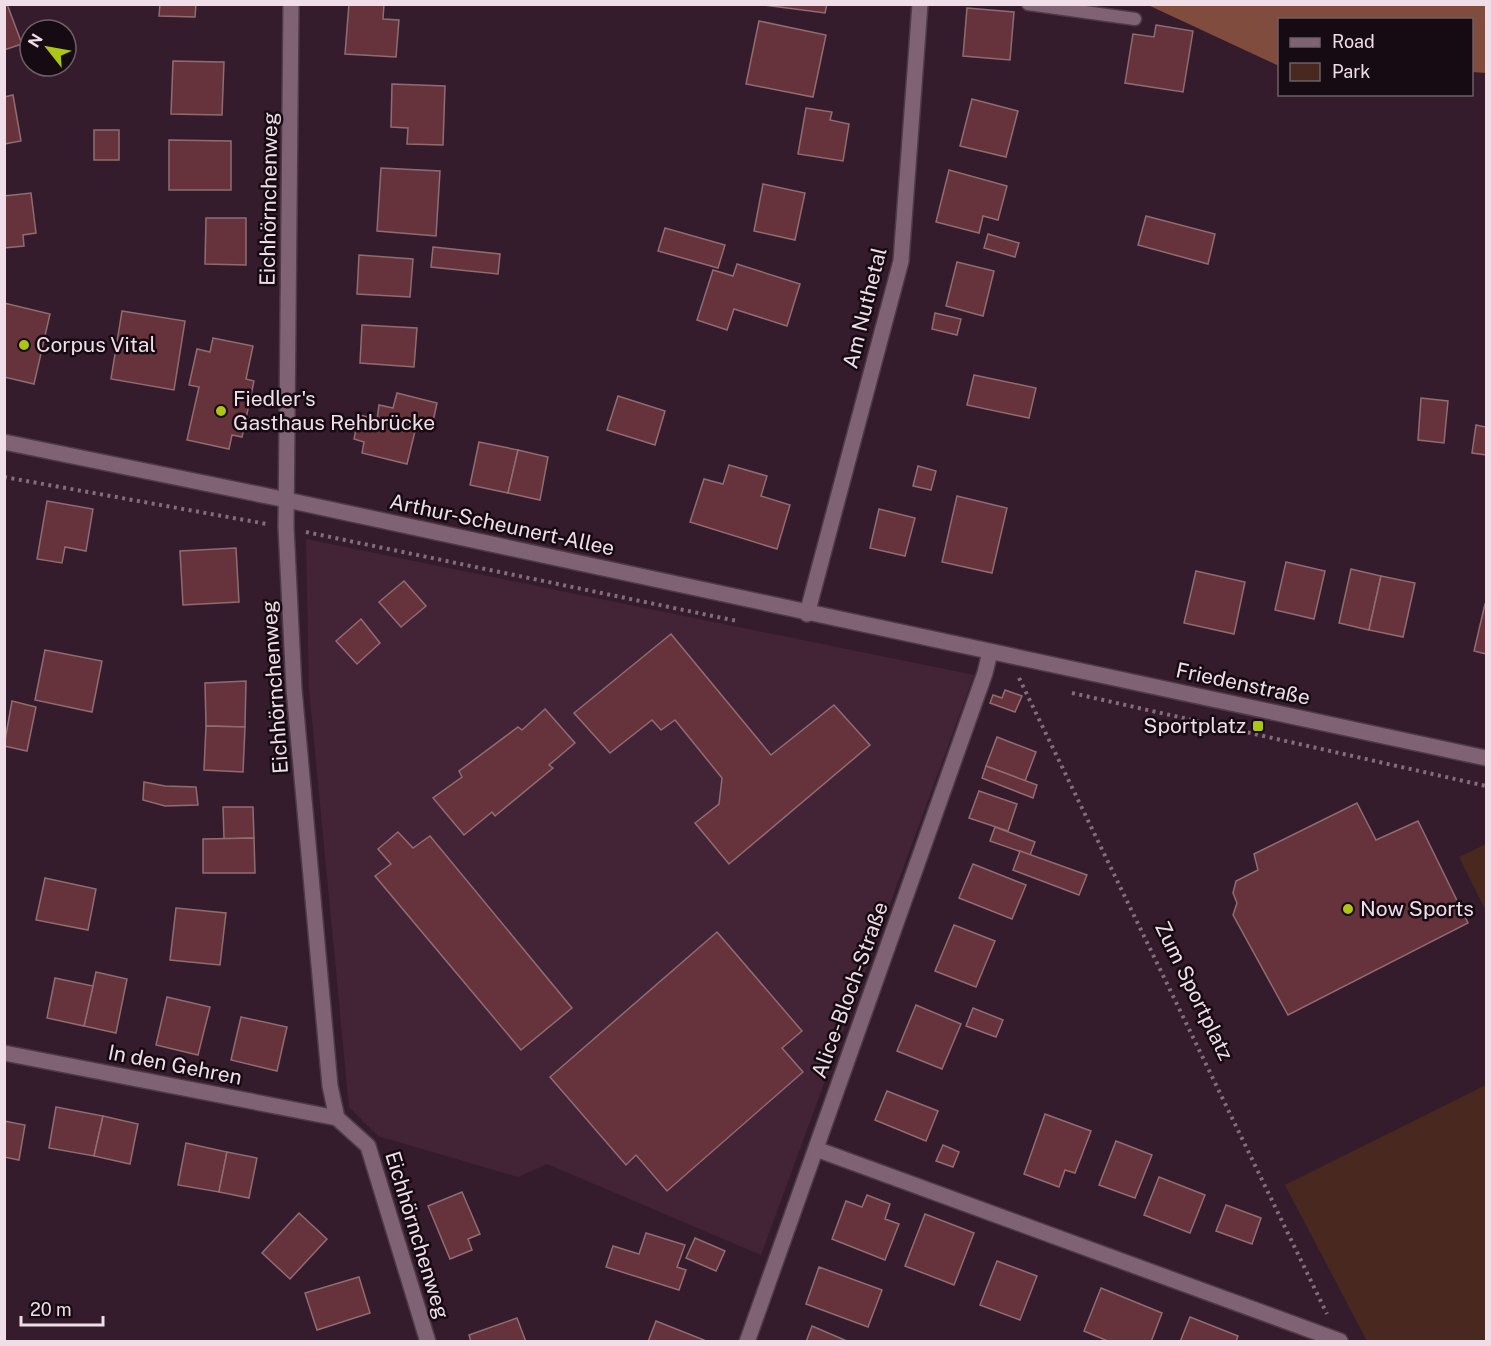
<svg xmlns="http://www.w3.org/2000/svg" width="1491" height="1346" viewBox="0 0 1491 1346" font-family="'Public Sans',sans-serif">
	<rect width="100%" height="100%" fill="#351c2c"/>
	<polygon fill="#432437" points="306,539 974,675 761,1255 547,1164 518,1177 378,1136 349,1107 309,688"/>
	<g fill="#48281f">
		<polygon points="1486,844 1486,911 1459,857"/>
		<polygon points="1486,1085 1486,1341 1367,1341 1285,1185"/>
	</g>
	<polygon fill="#7f4c3d" points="1148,5 1486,5 1486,73 1472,72 1472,20 1280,20 1279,66"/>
	<g fill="#66333d" stroke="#906c71" stroke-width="1.5">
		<polygon points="4,4 7,4 22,44 4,50"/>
		<polygon points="160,4 196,4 195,17 159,16"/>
		<polygon points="349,4 384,4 383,19 399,20 396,57 345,54"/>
		<polygon points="757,4 827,4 825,13"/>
		<polygon points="967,8 1014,12 1010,60 963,56"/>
		<polygon points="759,21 826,35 813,97 746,84"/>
		<polygon points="1156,25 1193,31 1183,92 1125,83 1133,34 1154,37"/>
		<polygon points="173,61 224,62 222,115 171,114"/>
		<polygon points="392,84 445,86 443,145 407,144 408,128 391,127"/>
		<polygon points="13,95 21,141 4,144 4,97"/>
		<polygon points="972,99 1018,111 1006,157 960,146"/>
		<polygon points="806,108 832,112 830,120 849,124 843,161 798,154"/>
		<rect x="94" y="130" width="25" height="30"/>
		<polygon points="169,140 231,141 231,190 169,190"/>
		<polygon points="381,168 440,171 436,236 377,231"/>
		<polygon points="949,170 1007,186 998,220 983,216 979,233 936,222"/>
		<polygon points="763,184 805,193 795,240 754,231"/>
		<polygon points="31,193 36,233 23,235 24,246 4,248 4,196"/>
		<polygon points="1146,216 1215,234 1208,264 1138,245"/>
		<polygon points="206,218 246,218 246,265 205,264"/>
		<polygon points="665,228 725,245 718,268 658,251"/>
		<polygon points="988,234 1019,243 1015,257 984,248"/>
		<polygon points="433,247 500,254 498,274 431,267"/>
		<polygon points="359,255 413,259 410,297 357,294"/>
		<polygon points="957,262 994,271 983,316 946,306"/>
		<polygon points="737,264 800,284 787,326 734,309 727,330 697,320 713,270 733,276"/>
		<polygon points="4,303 50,314 34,384 4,377"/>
		<polygon points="122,311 185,321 174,390 111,379"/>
		<polygon points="935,313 961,319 957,335 932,329"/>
		<polygon points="362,325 417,328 414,367 360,363"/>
		<polygon points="213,338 253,346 246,379 254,381 242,437 232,435 229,449 187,440 199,387 189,385 197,349 210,352"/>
		<polygon points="974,375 1036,388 1029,418 967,405"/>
		<polygon points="397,393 437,403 431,431 416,427 407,464 362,453 364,442 354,439 359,415 377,419 379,405 393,408"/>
		<polygon points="618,396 665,411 655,445 607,430"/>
		<polygon points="1421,398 1448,401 1444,443 1418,440"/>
		<polygon points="1476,425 1486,427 1486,455 1472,453"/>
		<polygon points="479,442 518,450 508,493 470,485"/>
		<polygon points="518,450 548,457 540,500 508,493"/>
		<polygon points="729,465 767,476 761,496 790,505 777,549 690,522 704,479 723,484"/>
		<polygon points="918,466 936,471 931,490 913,486"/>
		<polygon points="957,496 1007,508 992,573 942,562"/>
		<polygon points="47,501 93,509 86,551 65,547 62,563 37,559"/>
		<polygon points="879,509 915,518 905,556 870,548"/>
		<polygon points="236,548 239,602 183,605 180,551"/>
		<polygon points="1286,562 1325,571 1314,619 1275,610"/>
		<polygon points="1351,569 1381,576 1369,630 1339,623"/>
		<polygon points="1196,571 1245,582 1234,634 1184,623"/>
		<polygon points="1381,576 1415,583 1403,637 1369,630"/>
		<polygon points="404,581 426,606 401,627 379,602"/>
		<polygon points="1485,604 1486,604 1486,654 1474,651"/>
		<polygon points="361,619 380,643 357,664 336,641"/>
		<polygon points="671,634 771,755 834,705 870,745 729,864 695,823 719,804 722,778 675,720 661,730 652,720 610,753 574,713"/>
		<polygon points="45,650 102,661 92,712 35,700"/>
		<polygon points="246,681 245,727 206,726 205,683"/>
		<polygon points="1005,690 1022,696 1015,712 990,703 993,695 1002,698"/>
		<polygon points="12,701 36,707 27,751 4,746"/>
		<polygon points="545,709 575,743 549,765 553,768 495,816 492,812 464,835 433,798 462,777 459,771 518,727 522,730"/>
		<polygon points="206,726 245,727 243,772 204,770"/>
		<polygon points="997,737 1036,752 1025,781 986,766"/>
		<polygon points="986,766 1037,785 1033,798 982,778"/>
		<polygon points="144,782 165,786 196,787 198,805 165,806 143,800"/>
		<polygon points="979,791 1017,804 1008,831 969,818"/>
		<polygon points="1357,803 1376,840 1418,821 1468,923 1288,1015 1233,915 1237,903 1233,893 1236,881 1258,870 1254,854"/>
		<polygon points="223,807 253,807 254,838 224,839"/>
		<polygon points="995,827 1035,842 1030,855 990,841"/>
		<polygon points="398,832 413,848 430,836 572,1008 521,1050 375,876 391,864 378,849"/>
		<polygon points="254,838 255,873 203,873 203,839"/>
		<polygon points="1020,851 1087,875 1079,895 1013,870"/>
		<polygon points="973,864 1026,885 1012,919 959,898"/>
		<polygon points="45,878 96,889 88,930 36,920"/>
		<polygon points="176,908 226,913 220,965 170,960"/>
		<polygon points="954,925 995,941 976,987 935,971"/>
		<polygon points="717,932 802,1031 782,1048 803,1072 667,1191 636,1155 626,1165 550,1077"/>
		<polygon points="96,972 127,979 116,1033 84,1026"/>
		<polygon points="55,978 93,986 84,1026 47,1018"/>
		<polygon points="167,997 210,1007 198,1055 156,1045"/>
		<polygon points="916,1005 961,1024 942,1069 897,1051"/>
		<polygon points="973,1008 1003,1020 996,1037 966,1026"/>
		<polygon points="241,1017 287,1027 277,1071 231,1060"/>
		<polygon points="887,1091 938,1111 926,1141 875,1120"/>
		<polygon points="56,1107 103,1116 94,1156 49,1148"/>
		<polygon points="1045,1114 1091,1131 1075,1173 1065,1170 1059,1187 1024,1174"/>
		<polygon points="103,1116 138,1124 130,1164 94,1156"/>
		<polygon points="4,1121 25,1125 19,1160 4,1157"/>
		<polygon points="1116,1141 1152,1155 1135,1198 1099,1185"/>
		<polygon points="186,1143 227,1152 219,1192 178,1185"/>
		<polygon points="943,1145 959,1152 953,1167 936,1161"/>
		<polygon points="227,1152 257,1158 249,1198 219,1192"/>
		<polygon points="1159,1177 1205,1195 1190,1233 1144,1215"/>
		<polygon points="462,1192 480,1234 468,1239 472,1250 450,1259 428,1206"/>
		<polygon points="867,1195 890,1204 885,1219 899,1224 885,1260 832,1239 846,1201 862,1207"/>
		<polygon points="1226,1205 1261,1218 1252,1244 1216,1231"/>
		<polygon points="299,1213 327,1239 290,1279 262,1253"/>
		<polygon points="925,1214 974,1233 954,1285 905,1266"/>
		<polygon points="646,1233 685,1245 677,1267 686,1270 679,1290 606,1267 613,1246 639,1254"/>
		<polygon points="695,1238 725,1251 716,1271 686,1258"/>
		<polygon points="997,1261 1037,1276 1020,1320 980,1305"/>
		<polygon points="819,1267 882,1290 868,1327 806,1304"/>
		<polygon points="359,1277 370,1313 317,1330 305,1293"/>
		<polygon points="1101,1288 1162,1313 1151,1342 1110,1342 1084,1331"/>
		<polygon points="1190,1317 1238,1336 1236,1342 1180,1342"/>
		<polygon points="517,1318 526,1342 471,1342 469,1335"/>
		<polygon points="656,1321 704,1340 704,1342 648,1342"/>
		<polygon points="812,1326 847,1341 847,1342 806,1342"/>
	</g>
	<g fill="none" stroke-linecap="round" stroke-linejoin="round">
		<defs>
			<polyline id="lane" points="1028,4 1135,19"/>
			<g id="street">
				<polyline points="291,4 286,527 294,689 330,1086 337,1118 368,1146 428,1342"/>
				<polyline points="807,614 901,261 920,4"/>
				<polyline points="4,1053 337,1118"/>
				<polyline points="816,1149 1340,1341"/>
				<polyline points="747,1342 985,673 990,652"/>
			</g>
			<polyline id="secondary" points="4,442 287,500 1486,758"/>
		</defs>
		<use href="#lane" stroke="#4f3a47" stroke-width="15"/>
		<use href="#street" stroke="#4f3a47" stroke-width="18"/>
		<use href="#secondary" stroke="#4f3a47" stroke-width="18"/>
		<g stroke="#836d7a" stroke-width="4" stroke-dasharray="3 4.5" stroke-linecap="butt">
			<polyline points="4,477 267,524"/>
			<polyline points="306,532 737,621"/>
			<polyline points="1019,678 1327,1314"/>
			<polyline points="1072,693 1486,786"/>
		</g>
		<use href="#lane" stroke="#7f6273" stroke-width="12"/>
		<use href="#street" stroke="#7f6273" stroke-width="15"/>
		<use href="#secondary" stroke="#7f6273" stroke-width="15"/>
	</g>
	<g fill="#acc613" stroke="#160b12" stroke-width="2">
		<circle cx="24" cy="345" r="6"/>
		<circle cx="221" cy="411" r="6"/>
		<rect x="1252" y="720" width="12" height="12" rx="3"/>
		<circle cx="1348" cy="909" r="6"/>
	</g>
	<g text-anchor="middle" stroke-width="5" stroke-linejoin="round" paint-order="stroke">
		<g font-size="21" fill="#efdde7" stroke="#160b12">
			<text transform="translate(269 199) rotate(-89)" y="7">Eichhörnchenweg</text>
			<text transform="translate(865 308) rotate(-76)" y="7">Am Nuthetal</text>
			<text transform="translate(502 525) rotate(12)" y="7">Arthur-Scheunert-Allee</text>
			<text transform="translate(1243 684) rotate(12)" y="7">Friedenstraße</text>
			<text transform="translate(275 687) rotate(-94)" y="7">Eichhörnchenweg</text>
			<text transform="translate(850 990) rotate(-70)" y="7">Alice-Bloch-Straße</text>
			<text transform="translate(1194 991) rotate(64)" y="7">Zum Sportplatz</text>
			<text transform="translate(175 1065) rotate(11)" y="7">In den Gehren</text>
			<text transform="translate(417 1235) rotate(73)" y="7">Eichhörnchenweg</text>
		</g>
		<g font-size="21" fill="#efdde7" stroke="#160b12" text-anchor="start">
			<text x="36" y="352">Corpus Vital</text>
			<text x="233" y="406">Fiedler's<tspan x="233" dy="24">Gasthaus Rehbrücke</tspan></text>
			<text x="1246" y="733" text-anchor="end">Sportplatz</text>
			<text x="1360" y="916">Now Sports</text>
		</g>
	</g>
	<rect width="1491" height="1346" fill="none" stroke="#efdde7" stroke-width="12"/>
	<rect x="1278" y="18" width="195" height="78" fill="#160b12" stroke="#6d5f67" stroke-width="1.5"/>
	<rect x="1290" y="38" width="30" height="9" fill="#7f6273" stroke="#6d5f67" stroke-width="1.5"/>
	<text x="1332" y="48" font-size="18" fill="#efdde7">Road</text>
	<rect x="1290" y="63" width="30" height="18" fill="#48281f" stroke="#6d5f67" stroke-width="1.5"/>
	<text x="1332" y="78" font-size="18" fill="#efdde7">Park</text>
	<g transform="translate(48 48) rotate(301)"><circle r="28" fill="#160b12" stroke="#6d5f67" stroke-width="1.5"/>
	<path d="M0-4.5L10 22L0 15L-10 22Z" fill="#acc613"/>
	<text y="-9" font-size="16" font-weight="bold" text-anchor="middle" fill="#efdde7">N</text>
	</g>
	<path d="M21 1316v9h82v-9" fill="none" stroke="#efdde7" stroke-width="3"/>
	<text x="30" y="1316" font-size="18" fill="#efdde7" stroke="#160b12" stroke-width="4.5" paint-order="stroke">20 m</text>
</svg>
